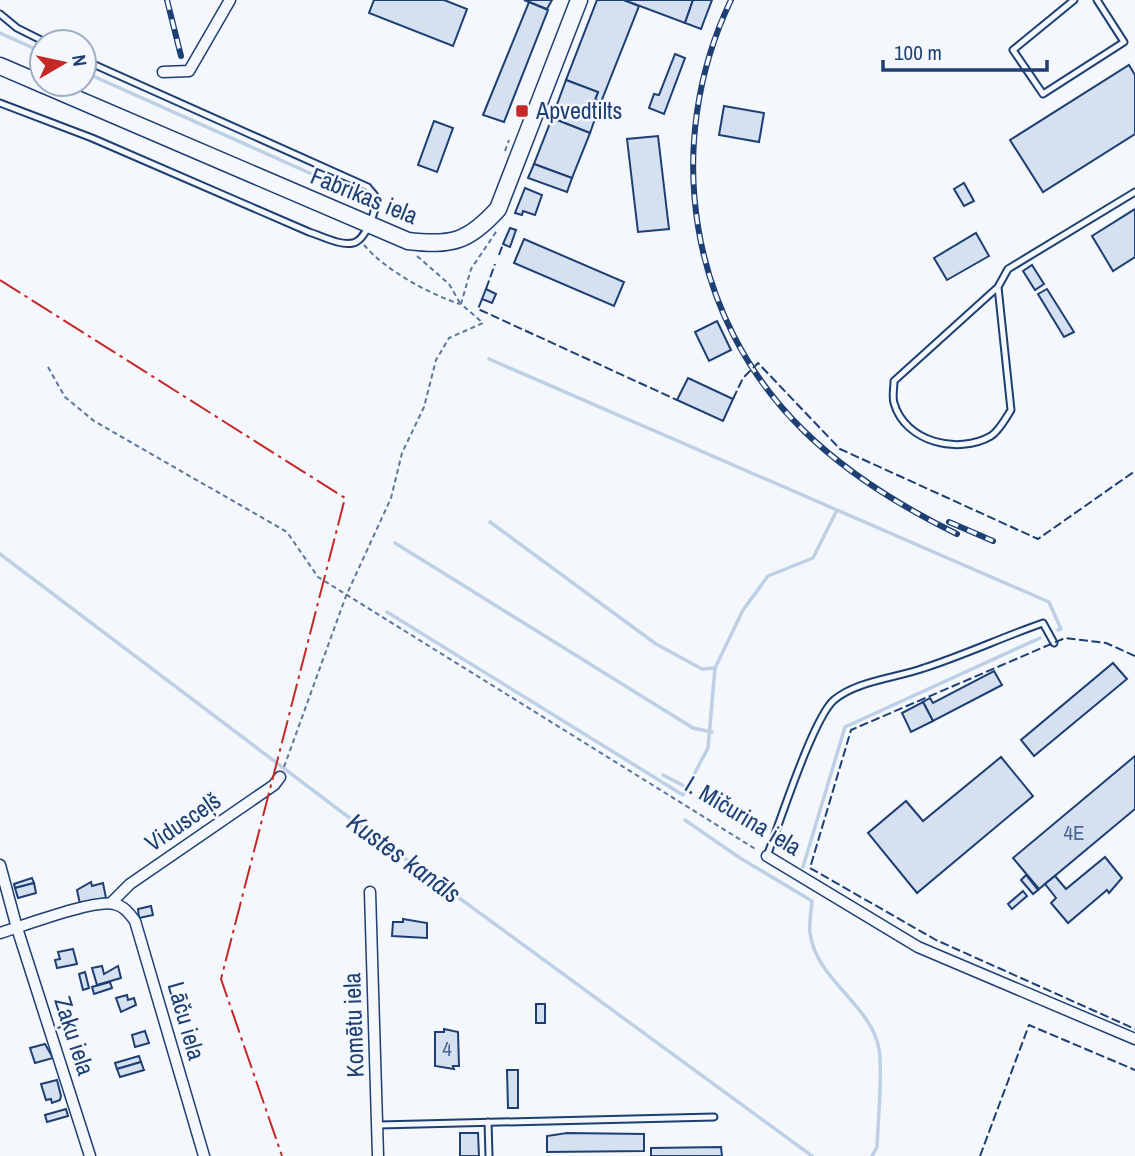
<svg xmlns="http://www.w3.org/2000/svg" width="1135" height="1156" viewBox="0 0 1135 1156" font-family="'Archivo Narrow',sans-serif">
	<rect width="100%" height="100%" fill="#f4f7fb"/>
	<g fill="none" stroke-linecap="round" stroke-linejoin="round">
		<g stroke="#bed0e5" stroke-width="3.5">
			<polyline points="0,33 42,52"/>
			<polyline points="84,72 361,196"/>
			<polyline points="489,359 1049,602 1061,629 1058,630"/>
			<polyline points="490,522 656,644 702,669 715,668"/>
			<polyline points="395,543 693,728 712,732"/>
			<polyline points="0,554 343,813 812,1156"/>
			<polyline points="387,612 683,795 708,748 715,668 743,610 768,576 813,558 837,510"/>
			<polyline points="663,775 688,788"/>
			<path d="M685,820l55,38 72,43c-1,10 -3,22 -2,32 6,47 61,71 69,116 4,26 -1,71 -2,98l-5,9"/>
			<polyline points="803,867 845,727 1040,638"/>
		</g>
	</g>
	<g fill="#d5e0f0" stroke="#1d3f73" stroke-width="2">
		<polygon points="374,0 444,0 467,9 453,46 369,13"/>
		<polygon points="524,0 552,0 547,9"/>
		<polygon points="597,0 624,0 639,6 601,102 595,100 598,92 566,80"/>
		<polygon points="624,0 693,0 685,23"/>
		<polygon points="693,0 712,0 701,29 685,23"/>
		<polygon points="529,2 548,10 504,122 483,115"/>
		<polygon points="675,54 685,58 664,114 649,108 654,94 659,95"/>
		<polygon points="1129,65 1135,75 1135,134 1043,192 1010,140"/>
		<polygon points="566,80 598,92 595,100 601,102 590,133 552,118"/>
		<polygon points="724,106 764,113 759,142 719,135"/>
		<polygon points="552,118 590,133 572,178 534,164"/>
		<polygon points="434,121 453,128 437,172 418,165"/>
		<polygon points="658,136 669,229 638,232 627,139"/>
		<polygon points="534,164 572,178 567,192 528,178"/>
		<polygon points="964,183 974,201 964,206 954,189"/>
		<polygon points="525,188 542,195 535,215 523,211 522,215 515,213"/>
		<polygon points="1135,209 1135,257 1113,271 1092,236"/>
		<polygon points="510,228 516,230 510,247 503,244"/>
		<polygon points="976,233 989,256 947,280 934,258"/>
		<polygon points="524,239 624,282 614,306 514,263"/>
		<polygon points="1032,265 1044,284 1035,290 1023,271"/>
		<polygon points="486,289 496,294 492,303 482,299"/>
		<polygon points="1047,289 1074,332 1064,337 1038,294"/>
		<polygon points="717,321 731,350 709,361 695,332"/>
		<polygon points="688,378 733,399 723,421 677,400"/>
		<polygon points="1113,663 1127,679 1034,756 1021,740"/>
		<polygon points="994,671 1002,685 933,721 923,702 930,698 933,703"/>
		<polygon points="923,702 933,721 911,732 902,713"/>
		<polygon points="1135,756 1135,809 1039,889 1013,858"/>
		<polygon points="1001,757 1033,796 917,893 868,833 906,801 923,821"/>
		<polygon points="1105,857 1122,878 1109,893 1107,890 1068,923 1051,903 1056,898 1045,884 1055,876 1066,889"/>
		<polygon points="1026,875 1038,890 1033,894 1021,880"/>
		<polygon points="32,878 34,883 15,888 14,884"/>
		<polygon points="91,882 92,886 103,883 106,898 80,904 77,890"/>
		<polygon points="34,883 36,893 18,898 15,888"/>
		<polygon points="1023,891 1027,896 1012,909 1008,904"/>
		<polygon points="151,906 153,915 139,918 138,909"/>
		<polygon points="403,919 427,923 427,938 392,936 393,922 403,922"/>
		<polygon points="73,949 77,964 57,968 55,960 60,959 58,952"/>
		<polygon points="102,966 104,974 118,966 121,978 97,985 92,968"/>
		<polygon points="85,972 89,988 83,990 79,974"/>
		<polygon points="110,982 112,988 94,994 92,987"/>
		<polygon points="127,995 128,1000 134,998 136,1005 121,1012 116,998"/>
		<rect x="536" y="1004" width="9" height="19"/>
		<polygon points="444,1029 458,1032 459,1066 453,1066 454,1069 435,1066 435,1032 444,1032"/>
		<polygon points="145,1031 149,1043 135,1047 132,1035"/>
		<polygon points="45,1044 53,1058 35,1063 30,1048"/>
		<polygon points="139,1056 141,1062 117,1069 115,1063"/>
		<polygon points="141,1062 144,1070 120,1077 117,1069"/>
		<polygon points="507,1070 518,1070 518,1108 508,1108"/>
		<polygon points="57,1080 61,1096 60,1100 52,1103 51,1099 46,1100 41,1084"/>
		<polygon points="66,1109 68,1116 47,1122 45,1115"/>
		<polygon points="460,1133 478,1133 479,1156 460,1156"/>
		<polygon points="567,1133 644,1134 644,1151 547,1152 547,1136"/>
		<polygon points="721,1147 722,1156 651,1156 651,1148"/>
	</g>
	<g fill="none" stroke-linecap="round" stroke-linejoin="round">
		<defs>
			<g id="service">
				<polyline points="1074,0 1013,50 1043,94 1124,42 1097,0"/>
				<polyline points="0,14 17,28 45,42"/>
				<path d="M0,103l92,35 217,94c13,4 31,14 44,11 12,-2 26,-36 22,-47 -1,-2 -6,-7 -7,-9l-284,-127"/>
				<path d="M998,287l13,123c-5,8 -12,21 -20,26 -33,19 -86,6 -97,-33 -2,-6 0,-15 0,-22l104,-94 10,-18 127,-77"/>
				<path d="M767,856c12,-31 46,-138 67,-156 22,-19 62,-22 90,-32 40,-13 79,-31 119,-45l11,20"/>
				<polyline points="488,1122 489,1156"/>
				<polyline points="379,1125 714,1117"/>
			</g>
			<g id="minor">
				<polyline points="163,72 189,71 230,0"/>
				<polyline points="767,856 918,947 1135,1039"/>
				<polyline points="0,865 17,928 90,1156"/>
				<polyline points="370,892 378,1156"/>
				<polyline points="111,903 130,884 274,785 280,777"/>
				<path d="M0,933c23,-7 94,-34 114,-29 10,2 15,9 21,17l69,235"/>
			</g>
			<g id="primary">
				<polyline points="0,66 42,84"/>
				<path d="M42,84l366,157c44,5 60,1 90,-32l81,-209"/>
			</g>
		</defs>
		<use href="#service" stroke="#1d3f73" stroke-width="9"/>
		<use href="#minor" stroke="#1d3f73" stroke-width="13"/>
		<use href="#primary" stroke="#1d3f73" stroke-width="19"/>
		<g stroke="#5e769c" stroke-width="2" stroke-dasharray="5 3.5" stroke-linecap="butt">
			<polyline points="505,151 509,140"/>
			<path d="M364,245c21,25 65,49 96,59"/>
			<polyline points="417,256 449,284 460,303"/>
			<polyline points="48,367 65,397 94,421 287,532 318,577 757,850"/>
			<polyline points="284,767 346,596 391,498 402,453 424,407 436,360 449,338 483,323 461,304 471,269 498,229"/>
		</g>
		<use href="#service" stroke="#f4f7fb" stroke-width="5"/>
		<use href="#minor" stroke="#f4f7fb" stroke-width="10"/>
		<use href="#primary" stroke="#f4f7fb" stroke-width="16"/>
		<defs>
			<g id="rail">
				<polyline points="167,0 181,56"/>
				<path d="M731,0c-69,144 -43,318 73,431 44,43 98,76 153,103"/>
				<polyline points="949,522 993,541"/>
			</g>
		</defs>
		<use href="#rail" stroke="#1d3f73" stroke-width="6"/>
		<use href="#rail" stroke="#f4f7fb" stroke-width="3.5" stroke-dasharray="10" stroke-linecap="butt"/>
		<g stroke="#1d3f73" stroke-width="2" stroke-dasharray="9 3.5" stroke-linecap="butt">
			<polyline points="499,255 503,244"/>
			<polyline points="486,289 495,264"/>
			<polyline points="482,299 478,309 677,400"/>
			<polyline points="733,399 743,378 758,363 840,449 1038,539 1135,471"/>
			<polyline points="1135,656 1106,643 1065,638 851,730 810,868 936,940 1135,1029"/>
			<polyline points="980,1156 1029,1025 1135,1070"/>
		</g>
		<polyline stroke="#c62828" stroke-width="2" stroke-dasharray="24 5 3.5 5" stroke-linecap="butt" points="0,280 345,498 221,979 282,1156"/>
	</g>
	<rect fill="#c62828" stroke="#f4f7fb" stroke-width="2.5" x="515" y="104" width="14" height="14" rx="3.5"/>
	<g text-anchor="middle" stroke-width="5" stroke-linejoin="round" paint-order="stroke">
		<g font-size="21" fill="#4b6792">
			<text x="1074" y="840">4E</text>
			<text x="447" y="1056">4</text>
		</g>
		<g font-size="24" fill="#1d3f73" stroke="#f4f7fb" text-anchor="start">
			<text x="536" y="119">Apvedtilts</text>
		</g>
		<g font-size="24" fill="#1d3f73" stroke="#f4f7fb">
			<text transform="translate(364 196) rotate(22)" y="8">Fabrikas iela</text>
			<text transform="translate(743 816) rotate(31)" y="8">I. Mičurina iela</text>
			<text transform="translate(183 822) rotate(-34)" y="8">Vidusceļš</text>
			<text transform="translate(186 1021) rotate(74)" y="8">Lāču iela</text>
			<text transform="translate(354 1025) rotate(-92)" y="8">Komētu iela</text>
			<text transform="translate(74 1036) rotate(72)" y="8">Zaķu iela</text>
		</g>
		<g font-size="26" font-style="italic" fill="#1d3f73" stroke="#f4f7fb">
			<text transform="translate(404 858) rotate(36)" y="9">Kustes kanāls</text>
		</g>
	</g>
	<g transform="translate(63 63) rotate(81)"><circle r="33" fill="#f4f7fb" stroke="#9eadc5" stroke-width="2"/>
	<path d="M0-5L12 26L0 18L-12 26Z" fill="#c62828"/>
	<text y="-10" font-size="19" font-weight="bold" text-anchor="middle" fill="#1d3f73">N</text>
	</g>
	<path d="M883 60v10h164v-10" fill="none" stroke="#1d3f73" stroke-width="3.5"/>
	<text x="894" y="60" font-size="21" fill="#1d3f73" stroke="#f4f7fb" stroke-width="5" paint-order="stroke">100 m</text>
</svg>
